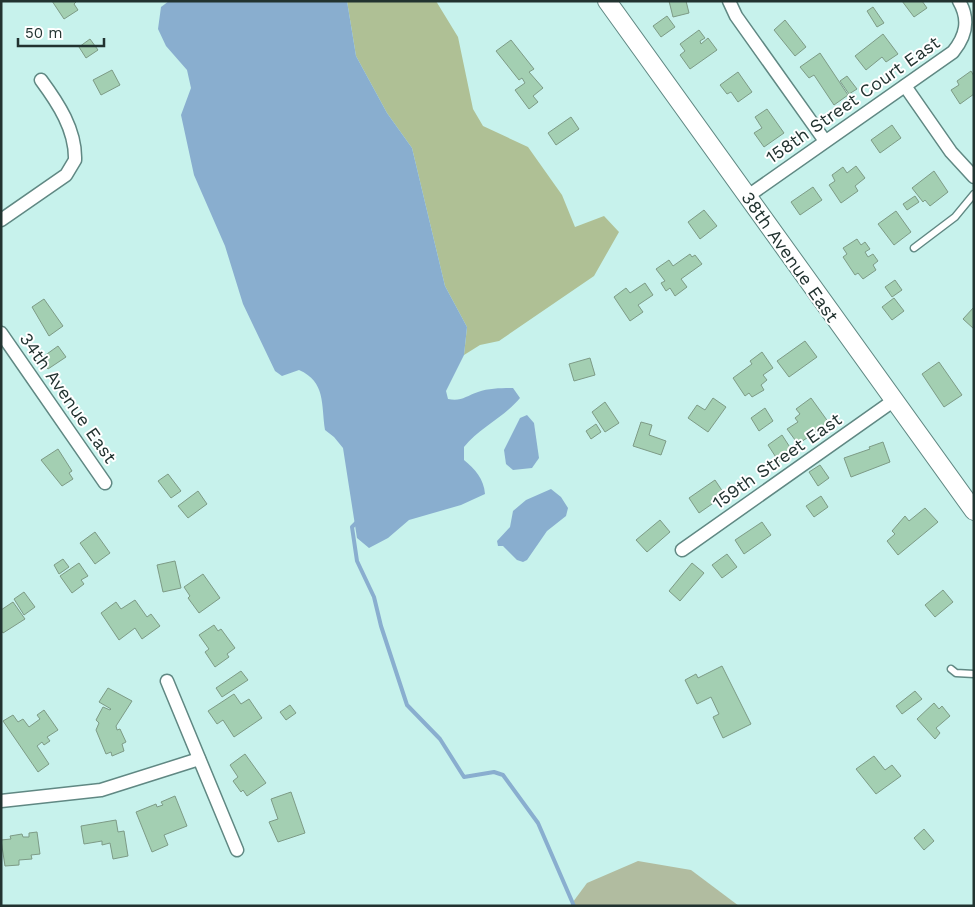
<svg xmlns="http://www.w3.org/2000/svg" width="975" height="907" viewBox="0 0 975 907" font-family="'Work Sans',sans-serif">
	<rect width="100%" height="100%" fill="#c7f2ec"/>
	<polygon fill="#b1bca0" points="638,861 691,870 739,906 570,906 587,883"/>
	<polygon fill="#afc095" points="347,1 436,1 458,37 473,109 483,126 528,147 562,195 575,227 604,216 619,232 594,276 499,341 480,345 464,355 467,327 445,286 412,148 387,113 356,56"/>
	<g fill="#89aecf">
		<path d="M169,1h178l9,55 31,57 25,35 33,138 22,41 -3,28 -18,36 2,8c13,3 18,-3 30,-7 11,-4 24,-4 35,-4l7,10c-17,20 -40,29 -56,49v13c11,9 20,19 21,34l-24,11 -52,15 -21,18 -19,10 -12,-10 -14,-90 -9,-11 -9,-7c-4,-26 1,-48 -26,-60l-17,6 -7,-5 -32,-67 -18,-58 -31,-71 -13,-60 10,-27 -4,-18 -21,-24 -8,-17 3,-22z"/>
		<polygon points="527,415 534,423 539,458 532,468 513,470 506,464 504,450 520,418"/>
		<polygon points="551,489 561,497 568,508 566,516 547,531 527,560 523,562 517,560 503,546 498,546 497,541 510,527 513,511 526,500"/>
	</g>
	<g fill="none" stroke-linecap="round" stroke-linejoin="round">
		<polyline stroke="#89aecf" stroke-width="4" points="358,521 352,527 357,561 374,597 381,626 407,705 440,739 464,777 494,772 503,775 538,823 574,906"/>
	</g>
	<g fill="#a3cfb2" stroke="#7d9b86">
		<polygon points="52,1 77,1 74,4 78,10 64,19"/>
		<polygon points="669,1 686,1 689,13 673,17"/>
		<polygon points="902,1 922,1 927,8 914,17"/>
		<polygon points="873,7 884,23 877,27 867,11"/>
		<polygon points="667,16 675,27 661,37 653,26"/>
		<polygon points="785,20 806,47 795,56 774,30"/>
		<polygon points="699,30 705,38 700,41 701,44 708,38 717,50 690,69 680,55 685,51 680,44"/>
		<polygon points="883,34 898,54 886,62 882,57 866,70 855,56"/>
		<polygon points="90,39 98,50 86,58 79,47"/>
		<polygon points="511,40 534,69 529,72 543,88 533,96 538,102 529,109 515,90 525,83 522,78 519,80 496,51"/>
		<polygon points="820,53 848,95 834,105 814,75 809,78 800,67"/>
		<polygon points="112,70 120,85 101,95 93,80"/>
		<polygon points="971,71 974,76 974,94 960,104 951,90 959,85 957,81"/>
		<polygon points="738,72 752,92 738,102 731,92 727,94 720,85"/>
		<polygon points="847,76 857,89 849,94 840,81"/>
		<polygon points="767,109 784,133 764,147 754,133 762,128 755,117"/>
		<polygon points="571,117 579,129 556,145 548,133"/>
		<polygon points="892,125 901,138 880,153 871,140"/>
		<polygon points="856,166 865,178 855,186 858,191 841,203 829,185 835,181 832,175 843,167 847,173"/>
		<polygon points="934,171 948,192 930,206 925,200 923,202 912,188"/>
		<polygon points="813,187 822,200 800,215 791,202"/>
		<polygon points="915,196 919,202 907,210 903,204"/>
		<polygon points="704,210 717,226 700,239 688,222"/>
		<polygon points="896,211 911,232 894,245 878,224"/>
		<polygon points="857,239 861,245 865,242 870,249 865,252 868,257 873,254 878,261 873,265 876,270 863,279 858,273 855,275 843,257 847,254 843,248"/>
		<polygon points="690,254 692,257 695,255 702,264 681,279 687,287 675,296 670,288 666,291 661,283 665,281 656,269 669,260 673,266"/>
		<polygon points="895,280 902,290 892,297 885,287"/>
		<polygon points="645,283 653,295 638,305 643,312 630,321 614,297 626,288 630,293"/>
		<polygon points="894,298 904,311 892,320 882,307"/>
		<polygon points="44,299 63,326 49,336 32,307"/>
		<polygon points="974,307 974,329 963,319"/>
		<polygon points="805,341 817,357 789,377 777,361"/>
		<polygon points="58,346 66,357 48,369 40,359"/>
		<polygon points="762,352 773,368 763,375 767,380 761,385 764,390 752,397 749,393 745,396 733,378 752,364 750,361"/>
		<polygon points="590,358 595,375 574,381 569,364"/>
		<polygon points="939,362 962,395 944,407 922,374"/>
		<polygon points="713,398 726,407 708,432 688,418 697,405 705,410"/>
		<polygon points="811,398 829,423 798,444 787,429 798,422 795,418 800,414 796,409"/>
		<polygon points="605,402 619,423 605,432 592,412"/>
		<polygon points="765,408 773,421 759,431 751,418"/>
		<polygon points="641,422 652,425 649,435 666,441 661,455 633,446"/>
		<polygon points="596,424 601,432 591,439 586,431"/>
		<polygon points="782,435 793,452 779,462 768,445"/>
		<polygon points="883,442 890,462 851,477 844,458 870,449 869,447"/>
		<polygon points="58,449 72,471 69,473 73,479 62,486 41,460"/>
		<polygon points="820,465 829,478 818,486 809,472"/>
		<polygon points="168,474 181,491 171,498 158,481"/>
		<polygon points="715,480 725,495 699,513 689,498"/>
		<polygon points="198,491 207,504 188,518 178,506"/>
		<polygon points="821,496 828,507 814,517 806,506"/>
		<polygon points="925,508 938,522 898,555 887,541 895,534 892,531 905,516 909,521"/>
		<polygon points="660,520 670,532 647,552 636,540"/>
		<polygon points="762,522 771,535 744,554 735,540"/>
		<polygon points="95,532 110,553 95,564 80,543"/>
		<polygon points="727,554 737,567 722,578 712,565"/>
		<polygon points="63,559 69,567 59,574 54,565"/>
		<polygon points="175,561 181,588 163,592 157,565"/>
		<polygon points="79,563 88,576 81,580 84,584 72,593 60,576"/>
		<polygon points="692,563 704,573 680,601 669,591"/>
		<polygon points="203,574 220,598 199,613 188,598 190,596 184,587"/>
		<polygon points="943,590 953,602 935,617 925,605"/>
		<polygon points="24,592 35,607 24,615 14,599"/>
		<polygon points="135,600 147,617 151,614 160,626 142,639 135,628 119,640 101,613 116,602 121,609"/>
		<polygon points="13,602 25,619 3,633 1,630 1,610"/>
		<polygon points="214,625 218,631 221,629 235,648 227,654 229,657 215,667 205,652 209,649 199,635"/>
		<polygon points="722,666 751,724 723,738 713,717 719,714 711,697 697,704 685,680 696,674 698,678"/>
		<polygon points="241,671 248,680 222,697 216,688"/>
		<polygon points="108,688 132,701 116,726 117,730 120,729 126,742 122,744 124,751 112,756 111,752 106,754 96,730 99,723 96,720 103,707 110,710 111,709 99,702"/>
		<polygon points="915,691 922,699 902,714 896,706"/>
		<polygon points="234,694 241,704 249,699 262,718 234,737 223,720 217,724 208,711"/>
		<polygon points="934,703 939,709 942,706 950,716 936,728 940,733 935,739 917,719"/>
		<polygon points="290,705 296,713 286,720 280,712"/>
		<polygon points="44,710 58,730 47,737 50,741 44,745 42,742 37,746 49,764 38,772 3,721 13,715 18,722 23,719 29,727 40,719 37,715"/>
		<polygon points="245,754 266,783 247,796 243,790 241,792 233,781 238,777 230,765"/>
		<polygon points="874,756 885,770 892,765 901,776 876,794 856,769"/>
		<polygon points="291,792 305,833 278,842 269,822 278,819 271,799"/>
		<polygon points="175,796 187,826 164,835 168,845 152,852 136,812 156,804 157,807 163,805 161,802"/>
		<polygon points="116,820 118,832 124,831 128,856 113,859 110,843 102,845 102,841 84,844 81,826"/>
		<polygon points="924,829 934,841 924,850 914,838"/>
		<polygon points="37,832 40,854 31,855 32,859 19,860 19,865 5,866 1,840 11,839 10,836 22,834 23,837 29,837 29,833"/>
	</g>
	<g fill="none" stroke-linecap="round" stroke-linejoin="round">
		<defs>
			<g id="lane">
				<polyline points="914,248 955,217 974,194"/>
				<polyline points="951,669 956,673 974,674"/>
			</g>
			<g id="street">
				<polyline points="729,1 736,16 825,141"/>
				<polyline points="905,86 951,152 974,177"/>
				<path d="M748,196l205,-144c13,-16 17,-32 6,-51"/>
				<path d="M1,220l65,-45 9,-15c1,-30 -17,-57 -34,-80"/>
				<polyline points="1,333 105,483"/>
				<polyline points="682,550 893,401"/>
				<polyline points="167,681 237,850"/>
				<polyline points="1,801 101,790 199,759"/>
			</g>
			<polyline id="secondary" points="607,1 974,511"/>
		</defs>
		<use href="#lane" stroke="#608883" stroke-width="9"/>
		<use href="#street" stroke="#608883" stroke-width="15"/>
		<use href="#secondary" stroke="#608883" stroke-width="20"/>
		<use href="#lane" stroke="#fff" stroke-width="6"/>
		<use href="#street" stroke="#fff" stroke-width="12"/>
		<use href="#secondary" stroke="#fff" stroke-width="18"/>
	</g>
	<g text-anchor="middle" stroke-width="4" stroke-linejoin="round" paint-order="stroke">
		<g font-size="18" fill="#223330" stroke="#fff">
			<text transform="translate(853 100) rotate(-35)" y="6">158th Street Court East</text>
			<text transform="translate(790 257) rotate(55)" y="6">38th Avenue East</text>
			<text transform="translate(68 398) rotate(55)" y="6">34th Avenue East</text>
			<text transform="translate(777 461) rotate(-35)" y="6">159th Street East</text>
		</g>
	</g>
	<rect width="975" height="907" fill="none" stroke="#223330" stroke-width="5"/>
	<path d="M18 38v8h86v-8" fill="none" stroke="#223330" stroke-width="2.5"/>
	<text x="25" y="38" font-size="15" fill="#223330" stroke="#ffffff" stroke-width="4" paint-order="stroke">50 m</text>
</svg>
